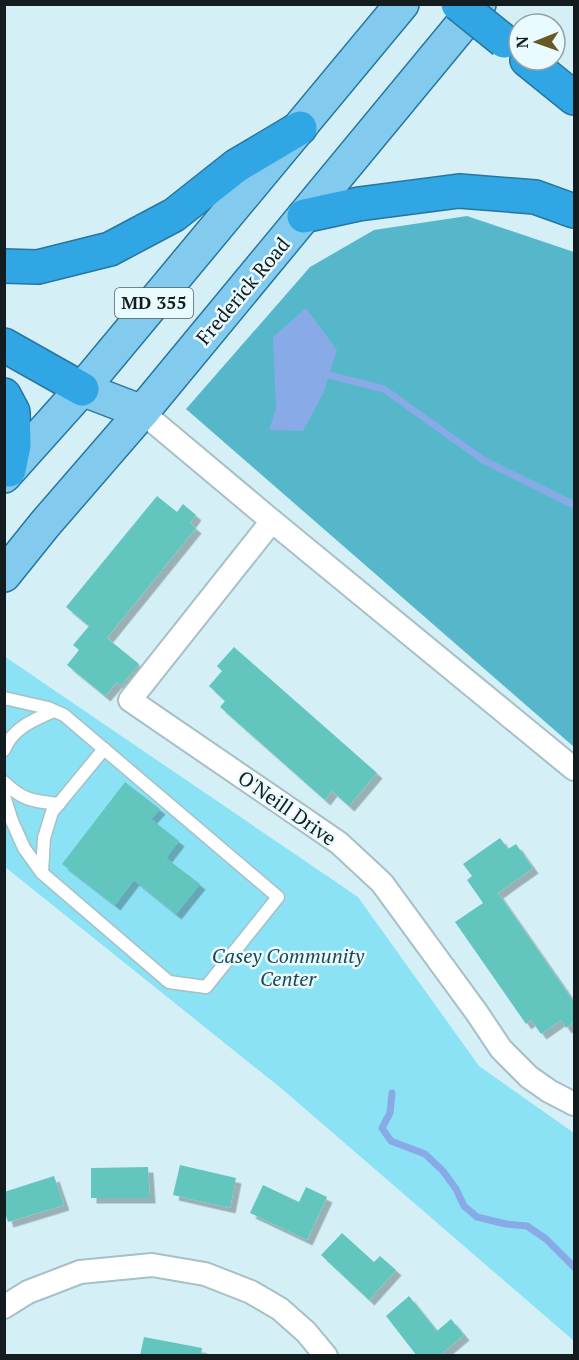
<svg xmlns="http://www.w3.org/2000/svg" width="579" height="1360" viewBox="0 0 579 1360" font-family="'PT Serif',serif">
	<defs>
		<filter id="shadow"><feDropShadow dx="5.5" dy="5.5" stdDeviation="0" flood-color="#0004"/></filter>
	</defs>
	<rect width="100%" height="100%" fill="#d4f0f6"/>
	<polygon fill="#8ce2f5" points="4,656 358,897 479,1066 574,1133 574,1341 282,1089 5,867"/>
	<polygon fill="#56b7cb" points="467,216 574,252 574,747 186,409 310,267 374,230"/>
	<polygon fill="#88aae6" points="306,308 337,350 323,394 303,431 269,430 276,408 273,337"/>
	<g fill="none" stroke-linecap="round" stroke-linejoin="round">
		<g stroke="#88aae6" stroke-width="7">
			<polyline points="329,375 384,389 483,460 574,505"/>
			<polyline points="392,1093 390,1113 382,1128 391,1141 425,1154 443,1171 456,1189 464,1206 477,1217 506,1224 527,1226 546,1239 574,1267"/>
		</g>
	</g>
	<g fill="#62c6bf" filter="url(#shadow)">
		<polygon points="157,496 177,512 183,504 196,515 190,523 196,528 107,638 139,664 121,686 117,682 105,696 67,665 79,650 73,645 89,626 66,607"/>
		<polygon points="234,647 377,773 349,806 332,791 325,800 220,707 225,701 209,686 222,671 217,666"/>
		<polygon points="125,782 160,809 151,819 179,841 166,858 200,884 176,914 134,880 115,905 62,864"/>
		<polygon points="500,838 508,849 516,844 533,868 498,893 574,1002 574,1022 566,1028 561,1020 541,1034 531,1020 526,1024 455,922 483,903 467,880 472,876 463,864"/>
		<polygon points="180,1165 236,1178 230,1208 173,1195"/>
		<polygon points="148,1167 150,1198 91,1198 91,1168"/>
		<polygon points="54,1176 64,1205 8,1222 4,1210 4,1192"/>
		<polygon points="263,1185 299,1202 306,1187 327,1197 307,1240 250,1213"/>
		<polygon points="342,1233 374,1262 380,1256 396,1270 369,1300 321,1255"/>
		<polygon points="409,1296 437,1331 451,1319 464,1335 439,1356 417,1356 386,1316"/>
		<polygon points="144,1337 202,1348 201,1356 140,1356"/>
	</g>
	<g fill="none" stroke-linecap="round" stroke-linejoin="round">
		<defs>
			<g id="lane">
				<polyline points="4,698 48,708 64,715 278,897 206,987 169,982 42,873 24,848 12,821 4,796"/>
				<path d="M4,750c9,-22 29,-30 50,-39"/>
				<path d="M4,782c19,19 30,19 55,22"/>
				<polyline points="42,873 44,838 52,812 104,749"/>
			</g>
			<g id="street">
				<polyline points="142,412 272,521 574,769"/>
				<polyline points="272,521 130,700 339,843 382,883 477,1013 501,1049 529,1077 549,1091 574,1104"/>
				<polyline points="4,1307 28,1292 80,1272 152,1265 205,1274 251,1292 280,1309 306,1332 326,1356"/>
			</g>
			<g id="primary">
				<polyline points="82,389 142,412"/>
				<polyline points="4,476 82,389 402,4"/>
				<polyline points="4,575 45,524 142,412 479,4"/>
			</g>
			<g id="highway">
				<polyline points="527,60 574,98"/>
				<polyline points="304,216 359,204 459,191 535,197 574,211"/>
				<polyline points="4,266 38,267 110,249 174,215 236,166 300,128"/>
				<polyline points="4,345 82,389"/>
				<polyline points="4,395 13,412 14,445 9,470"/>
			</g>
		</defs>
		<use href="#lane" stroke="#a5c0c6" stroke-width="15"/>
		<use href="#street" stroke="#a5c0c6" stroke-width="26"/>
		<use href="#primary" stroke="#26769f" stroke-width="36"/>
		<use href="#highway" stroke="#26769f" stroke-width="36"/>
		<use href="#lane" stroke="#fff" stroke-width="12"/>
		<use href="#street" stroke="#fff" stroke-width="22"/>
		<use href="#primary" stroke="#83caef" stroke-width="33"/>
		<use href="#highway" stroke="#30a6e4" stroke-width="33"/>
		<defs>
			<polyline id="highway-bridge" points="458,4 504,41"/>
		</defs>
		<use href="#highway-bridge" stroke="#26769f" stroke-width="36" stroke-linecap="butt"/>
		<use href="#highway-bridge" stroke="#30a6e4" stroke-width="33"/>
	</g>
	<g text-anchor="middle" stroke-width="5" stroke-linejoin="round" paint-order="stroke">
		<rect fill="#eafbff" stroke="#546062" stroke-width="1.5" x="115" y="288" width="78" height="30" rx="4.5"/>
		<g font-size="18" font-weight="bold" fill="#131d1f">
			<text x="154" y="309">MD 355</text>
		</g>
		<g font-size="20" fill="#131d1f" stroke="#eafbff">
			<text transform="translate(243 291) rotate(-50)" y="7">Frederick Road</text>
			<text transform="translate(287 808) rotate(35)" y="7">O'Neill Drive</text>
		</g>
		<g font-size="20" font-style="italic" fill="#1c4851" stroke="#eafbff">
			<text x="288" y="963">Casey Community<tspan x="288" dy="23">Center</tspan></text>
		</g>
	</g>
	<rect width="579" height="1360" fill="none" stroke="#131d1f" stroke-width="12"/>
	<g transform="translate(537 42) rotate(269)"><circle r="28" fill="#eafbff" stroke="#94a2a5" stroke-width="1.5"/>
	<path d="M0-4.5L10 22L0 15L-10 22Z" fill="#675826"/>
	<text y="-9" font-size="16" font-weight="bold" text-anchor="middle" fill="#131d1f">N</text>
	</g>
</svg>
